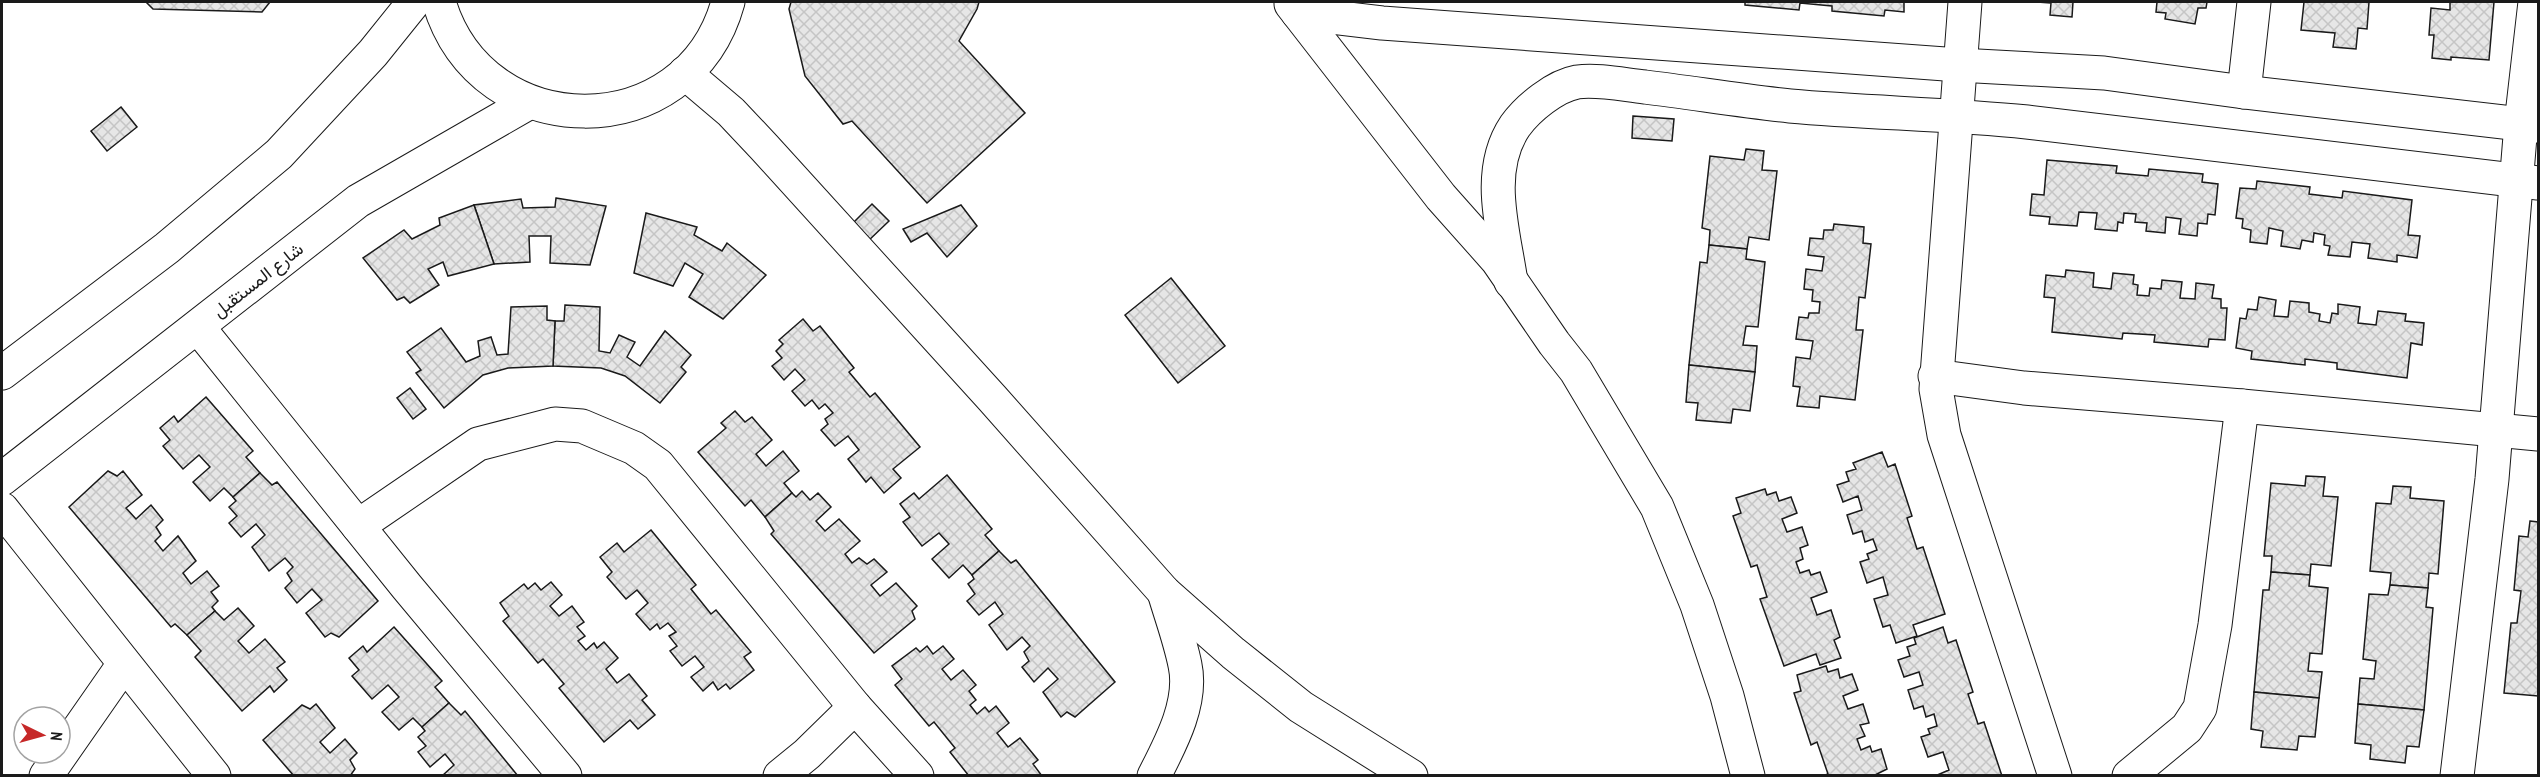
<svg xmlns="http://www.w3.org/2000/svg" width="2540" height="777" viewBox="0 0 2540 777" font-family="'PT Sans Narrow',Vazirmatn,sans-serif">
	<defs>
		<pattern id="building-cross-hatch" width="8" height="8" patternUnits="userSpaceOnUse" patternTransform="scale(1.5)"><rect width="8" height="8" fill="#e6e6e6"/><path d="M0 0l8 8M0 8l8-8" fill="none" stroke="#c5c5c5"/></pattern>
	</defs>
	<rect width="100%" height="100%" fill="#fff"/>
	<g fill="url(#building-cross-hatch)" stroke="#1a1a1a" stroke-width="1.5">
		<polygon points="146,2 270,2 262,12 153,9"/>
		<polygon points="791,2 979,2 977,9 959,41 1025,113 927,203 852,121 843,124 805,76 789,9"/>
		<polygon points="1745,2 1904,2 1904,12 1885,10 1884,16 1832,11 1832,6 1800,3 1799,10 1745,5"/>
		<polygon points="2037,2 2073,2 2072,17 2050,15 2051,3"/>
		<polygon points="2148,2 2207,2 2206,8 2198,8 2195,24 2165,19 2166,13 2156,12 2157,2"/>
		<polygon points="2304,2 2369,2 2367,29 2358,28 2356,49 2333,47 2335,33 2301,30"/>
		<polygon points="2450,2 2494,2 2489,60 2451,57 2451,60 2432,58 2434,35 2429,35 2431,8 2450,10"/>
		<polygon points="121,107 137,127 107,151 91,131"/>
		<polygon points="1633,116 1674,119 1672,141 1632,138"/>
		<polygon points="1746,149 1764,151 1762,170 1777,171 1769,240 1749,237 1747,249 1709,245 1710,230 1702,228 1710,156 1744,160"/>
		<polygon points="2047,160 2117,166 2116,173 2148,176 2149,169 2203,174 2202,182 2218,184 2215,215 2208,214 2207,224 2198,223 2197,236 2179,234 2181,219 2166,217 2165,233 2146,231 2147,223 2135,222 2136,214 2124,213 2123,223 2118,222 2117,231 2095,229 2097,213 2079,212 2077,226 2049,224 2050,217 2030,215 2032,194 2044,195"/>
		<polygon points="2257,181 2310,187 2309,194 2342,198 2343,191 2412,200 2408,235 2420,236 2417,258 2397,255 2397,262 2368,258 2370,244 2352,242 2350,257 2328,255 2330,246 2324,245 2325,235 2314,233 2313,242 2302,240 2300,249 2281,246 2283,231 2269,228 2267,244 2250,242 2251,230 2242,228 2243,219 2236,218 2240,188 2256,189"/>
		<polygon points="556,198 606,206 590,265 550,263 551,236 529,236 530,262 494,264 474,205 521,199 523,208 555,207"/>
		<polygon points="872,204 889,221 866,243 850,226"/>
		<polygon points="474,205 494,264 448,276 443,262 428,269 439,285 410,303 404,297 397,300 363,258 404,230 412,239 440,225 439,218"/>
		<polygon points="961,205 977,226 947,257 927,233 911,242 903,229"/>
		<polygon points="646,213 697,227 694,235 722,251 727,243 766,275 723,319 689,297 703,274 685,263 673,286 634,273"/>
		<polygon points="1834,224 1864,227 1863,243 1871,244 1865,298 1859,297 1856,330 1863,330 1855,400 1820,396 1819,408 1797,406 1800,387 1793,386 1796,357 1810,359 1813,341 1796,339 1799,317 1808,318 1809,313 1819,313 1820,302 1812,301 1813,290 1804,289 1806,269 1822,271 1824,257 1808,255 1810,238 1823,239 1824,230 1833,230"/>
		<polygon points="1709,245 1747,249 1746,259 1765,262 1758,327 1746,326 1743,345 1757,346 1755,372 1689,365 1700,262 1707,263"/>
		<polygon points="2066,270 2094,273 2093,287 2111,289 2113,273 2134,275 2133,284 2138,285 2137,295 2149,296 2150,288 2161,289 2162,280 2182,282 2180,298 2195,299 2196,283 2214,285 2212,298 2221,299 2221,308 2227,308 2225,340 2209,339 2208,347 2154,342 2155,335 2123,333 2122,339 2052,332 2055,298 2044,297 2046,275 2065,277"/>
		<polygon points="1171,278 1225,346 1178,383 1125,315"/>
		<polygon points="2259,297 2276,300 2274,316 2288,317 2290,301 2309,303 2309,312 2320,314 2319,321 2330,323 2332,313 2338,314 2338,304 2360,307 2358,323 2376,325 2378,311 2406,314 2405,321 2424,323 2422,345 2411,343 2407,378 2337,369 2337,363 2305,359 2305,365 2251,359 2252,351 2236,348 2240,318 2246,319 2248,309 2257,310"/>
		<polygon points="565,305 600,307 599,351 610,353 619,335 635,342 627,357 640,366 665,331 691,355 681,367 686,372 660,403 625,376 601,368 553,366 555,321 564,321"/>
		<polygon points="547,306 547,320 555,321 553,366 508,368 483,375 444,408 416,373 421,370 407,352 441,328 466,362 480,356 478,341 491,337 497,355 508,354 511,307"/>
		<polygon points="803,319 813,331 820,326 854,368 849,372 870,397 875,393 920,447 893,469 901,478 884,493 871,477 866,482 848,459 859,450 848,436 835,446 821,430 828,424 825,419 833,413 825,404 819,409 812,400 805,406 792,391 805,380 795,369 784,380 772,366 782,358 776,351 783,344 779,340"/>
		<polygon points="1689,365 1755,372 1750,411 1733,409 1731,423 1696,420 1698,403 1686,402"/>
		<polygon points="410,388 426,409 413,419 397,398"/>
		<polygon points="206,397 253,451 246,457 260,473 233,497 224,488 210,501 193,482 210,467 199,455 183,469 163,446 170,440 160,428 174,416 178,422"/>
		<polygon points="735,411 745,422 752,417 772,440 756,454 766,466 783,451 799,471 784,483 792,493 765,517 751,500 745,506 698,452 726,428 721,423"/>
		<polygon points="1882,452 1888,467 1895,464 1912,516 1907,518 1917,549 1923,547 1945,614 1913,625 1917,636 1896,643 1890,625 1883,627 1874,599 1888,595 1883,577 1867,583 1860,562 1869,559 1867,554 1877,550 1873,539 1865,542 1862,531 1853,534 1847,515 1862,510 1858,496 1843,502 1837,485 1849,481 1846,472 1856,469 1853,463"/>
		<polygon points="108,471 117,476 123,471 142,495 126,508 136,519 151,505 163,520 156,527 161,535 155,541 163,551 178,536 196,561 183,573 191,584 207,571 219,586 211,592 218,601 212,607 215,611 187,635 175,624 171,627 69,507"/>
		<polygon points="260,473 272,485 277,482 378,601 339,637 331,633 325,637 306,613 322,600 312,589 297,603 285,588 292,581 287,573 293,567 285,558 269,571 252,547 265,535 256,524 241,537 229,523 237,516 229,507 236,501 233,497"/>
		<polygon points="947,475 992,529 985,535 999,551 972,575 963,565 949,578 932,559 949,544 939,533 922,546 903,522 910,517 900,504 914,493 919,499"/>
		<polygon points="2306,476 2325,477 2323,496 2338,497 2331,566 2311,564 2310,575 2271,572 2272,556 2264,556 2271,483 2305,486"/>
		<polygon points="2393,486 2411,487 2410,498 2444,501 2438,574 2429,573 2428,588 2390,585 2391,573 2370,571 2376,503 2391,504"/>
		<polygon points="1765,489 1767,495 1776,492 1779,501 1791,497 1797,513 1782,519 1787,532 1802,527 1808,545 1800,548 1803,559 1796,562 1800,573 1809,570 1811,575 1820,572 1827,592 1811,598 1817,615 1831,610 1840,637 1834,640 1841,658 1820,665 1816,654 1784,666 1760,599 1767,597 1757,565 1751,567 1733,516 1741,513 1736,498"/>
		<polygon points="802,491 810,500 818,493 831,507 816,521 825,531 839,519 860,541 845,554 852,563 859,558 867,564 874,559 887,572 871,585 880,596 896,583 917,606 912,611 915,619 874,653 771,534 774,531 765,517 792,493 796,497"/>
		<polygon points="2530,521 2538,522 2538,696 2504,693 2511,623 2517,623 2521,591 2514,590 2519,536 2528,537"/>
		<polygon points="651,530 696,585 691,589 711,614 716,610 751,652 744,657 754,670 730,689 726,684 718,690 713,682 703,691 691,677 704,667 695,656 682,666 670,651 677,646 669,636 676,632 668,623 660,629 657,624 650,630 636,614 648,603 637,590 626,599 607,577 612,572 600,557 617,543 624,552"/>
		<polygon points="999,551 1011,563 1016,560 1115,682 1075,717 1067,712 1061,717 1043,692 1058,679 1048,668 1034,682 1022,667 1029,661 1024,652 1030,646 1022,637 1007,650 989,625 1003,614 995,602 979,615 967,601 975,594 968,584 974,579 972,575"/>
		<polygon points="2271,572 2310,575 2309,586 2328,588 2322,654 2310,653 2308,671 2322,672 2319,698 2254,692 2263,590 2269,590"/>
		<polygon points="551,582 562,595 550,606 559,616 572,606 584,622 577,627 585,636 578,641 586,650 594,643 597,648 604,642 618,658 606,669 617,683 629,674 647,696 642,700 655,715 638,729 630,720 604,742 559,688 564,684 543,659 538,663 503,621 509,616 500,603 524,584 528,589 535,583 541,590"/>
		<polygon points="2390,585 2428,588 2426,607 2433,608 2424,710 2358,704 2360,678 2374,679 2376,661 2363,659 2369,594 2388,595"/>
		<polygon points="238,608 254,626 238,641 249,653 265,639 285,662 277,668 287,680 274,692 270,686 242,711 195,657 201,651 187,635 215,611 224,620"/>
		<polygon points="394,627 442,681 435,687 449,703 422,727 413,718 399,730 382,712 399,697 388,685 372,699 352,676 359,670 349,658 363,646 367,652"/>
		<polygon points="1943,627 1948,643 1956,640 1973,692 1968,694 1978,724 1984,722 2002,776 1935,776 1949,770 1943,752 1928,757 1921,737 1930,734 1928,729 1937,726 1934,714 1926,717 1923,706 1914,709 1908,690 1923,685 1919,672 1904,677 1898,660 1910,656 1907,647 1916,644 1914,638"/>
		<polygon points="927,646 933,654 943,646 954,659 942,669 951,680 963,670 976,685 969,691 976,700 970,705 977,714 985,707 989,712 996,706 1009,723 997,733 1008,747 1020,738 1038,760 1033,764 1042,776 969,776 950,752 955,748 934,722 929,726 895,685 902,679 892,666 916,648 920,652"/>
		<polygon points="1826,666 1828,672 1838,669 1840,678 1852,674 1858,690 1843,696 1848,709 1863,704 1869,723 1860,725 1865,736 1857,739 1861,750 1870,746 1872,752 1881,749 1887,769 1873,776 1822,776 1828,774 1817,742 1811,745 1794,693 1801,691 1797,675"/>
		<polygon points="2254,692 2319,698 2315,737 2299,736 2297,750 2261,747 2263,731 2251,729"/>
		<polygon points="449,703 461,715 465,711 518,776 442,776 454,765 445,754 430,767 418,752 426,746 418,737 425,731 422,727"/>
		<polygon points="316,704 335,728 320,742 330,753 345,739 357,753 350,760 355,769 350,776 294,776 263,740 302,705 310,709"/>
		<polygon points="2358,704 2424,710 2419,747 2407,746 2405,763 2370,759 2371,745 2355,743"/>
	</g>
	<g fill="none" stroke-linecap="round" stroke-linejoin="round">
		<defs>
			<g id="minor">
				<path d="M439,2c43,145 249,146 289,0"/>
				<polyline points="1965,2 1936,389 1944,435 2055,776"/>
				<polyline points="1291,4 1441,197 1497,260 1554,343 1576,371 1657,507 1697,605 1727,696 1748,776"/>
				<polyline points="1298,13 1382,23 1959,65 2104,73 2244,92 2538,126"/>
				<polyline points="685,73 731,112 764,147 992,398 1164,592 1233,653 1301,707 1411,776"/>
				<polyline points="2244,92 2254,2"/>
				<path d="M1511,282c-7,-50 -27,-110 4,-156 13,-18 40,-40 62,-44 21,-3 48,3 68,5 49,6 97,14 145,19 79,7 158,8 237,16l511,61"/>
				<polyline points="198,327 407,587 565,776"/>
				<polyline points="2,373 167,248 279,154 373,53 414,2"/>
				<polyline points="1935,376 2024,388 2242,406 2538,434"/>
				<polyline points="2,479 358,201 530,102"/>
				<polyline points="2,509 214,776"/>
				<polyline points="358,526 478,444 555,424 582,426 634,448 658,465 855,707 917,776"/>
				<polyline points="46,776 124,664"/>
				<polyline points="780,776 807,754 855,707"/>
				<path d="M1154,776c17,-33 39,-74 31,-111 -5,-25 -14,-49 -21,-73"/>
				<polyline points="2129,776 2187,728 2200,708 2215,625 2242,406"/>
				<polyline points="2457,776 2492,479 2521,124 2535,2"/>
			</g>
		</defs>
		<use href="#minor" stroke="#1a1a1a" stroke-width="35"/>
		<use href="#minor" stroke="#fff" stroke-width="33"/>
	</g>
	<g text-anchor="middle" stroke-width="4.5" stroke-linejoin="round" paint-order="stroke">
		<g font-size="18" fill="#1a1a1a" stroke="#fff">
			<text transform="translate(258 280) rotate(-38)" y="6">شارع المستقبل</text>
		</g>
	</g>
	<rect width="2540" height="777" fill="none" stroke="#1a1a1a" stroke-width="6"/>
	<g transform="translate(42 735) rotate(95)"><circle r="28" fill="#ffffff" stroke="#a3a3a3" stroke-width="1.5"/>
	<path d="M0-4.5L10 22L0 15L-10 22Z" fill="#c62828"/>
	<text y="-9" font-size="16" font-weight="bold" text-anchor="middle" fill="#1a1a1a">N</text>
	</g>
</svg>
